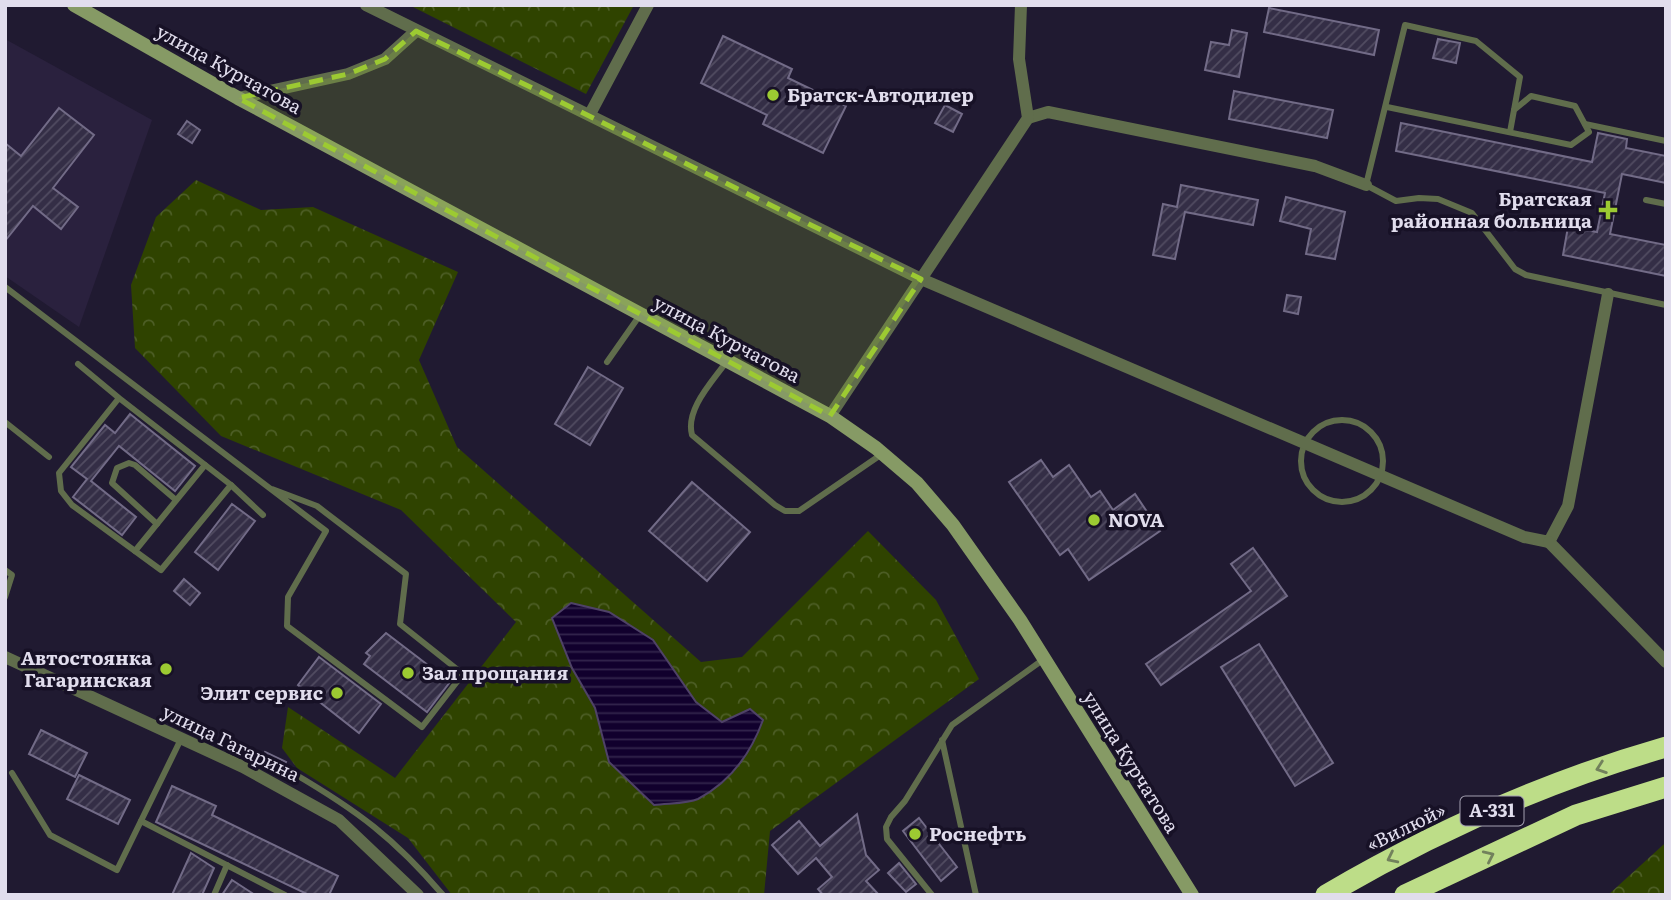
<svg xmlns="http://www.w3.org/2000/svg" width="1671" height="900" viewBox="0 0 1671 900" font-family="Literata,serif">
	<defs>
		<pattern id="forest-crowns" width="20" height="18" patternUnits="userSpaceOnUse" patternTransform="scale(1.75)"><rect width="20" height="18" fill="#2f4300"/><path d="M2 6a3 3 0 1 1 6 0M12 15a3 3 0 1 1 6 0" fill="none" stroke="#4d5e26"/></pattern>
		<pattern id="water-rules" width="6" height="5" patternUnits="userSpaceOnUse" patternTransform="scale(1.75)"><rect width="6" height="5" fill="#11002d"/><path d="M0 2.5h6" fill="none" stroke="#33254c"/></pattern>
		<pattern id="building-hatch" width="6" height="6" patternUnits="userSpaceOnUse" patternTransform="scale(1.75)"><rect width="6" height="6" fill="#342e46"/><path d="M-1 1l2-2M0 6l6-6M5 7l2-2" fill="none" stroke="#514c61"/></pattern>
	</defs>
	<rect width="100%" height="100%" fill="#201a31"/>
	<polygon fill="#2a213e" points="5,39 152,120 79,327 5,276"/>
	<g fill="url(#forest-crowns)">
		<polygon points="409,5 634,5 586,94"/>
		<polygon points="196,180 261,210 313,207 458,272 419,360 457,447 701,662 742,657 868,531 936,600 979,679 770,831 764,895 452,895 408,838 297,768 282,748 288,707 395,778 516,622 401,510 221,436 135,348 131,285 156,217"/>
		<polygon points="1666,843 1666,895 1608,895 1663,845"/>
	</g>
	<path fill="url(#water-rules)" stroke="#4f4267" stroke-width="2" d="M571,603l38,9 44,28 43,62 26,20 28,-13 13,11c-12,33 -33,62 -65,79 -11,5 -31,4 -44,6l-45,-43 -14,-54 -23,-40 -20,-50z"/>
	<g fill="url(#building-hatch)" stroke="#726b87" stroke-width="2">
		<polygon points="1269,8 1379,30 1374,55 1264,32"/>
		<polygon points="1232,30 1247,33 1239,77 1205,70 1211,42 1229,45"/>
		<polygon points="723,36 792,69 788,78 846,106 823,153 763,124 767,115 701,83"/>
		<polygon points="1438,39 1460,43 1456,63 1433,58"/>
		<polygon points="1234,91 1333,110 1327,138 1229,119"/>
		<polygon points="945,105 962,114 953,132 935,123"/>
		<polygon points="59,108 94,135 53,188 78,207 61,229 33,206 5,241 5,143 21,156"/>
		<polygon points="187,121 200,130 192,143 178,134"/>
		<polygon points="1401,123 1592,162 1598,133 1627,139 1626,148 1666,156 1666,183 1622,174 1610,234 1666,245 1666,276 1563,255 1568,227 1597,232 1605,193 1396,151"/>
		<polygon points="1181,185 1258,200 1253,225 1185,212 1175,259 1153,255 1163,204 1177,207"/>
		<polygon points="1286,197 1345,212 1335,259 1306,254 1311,229 1280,221"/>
		<polygon points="1287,295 1301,297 1298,314 1284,311"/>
		<polygon points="588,367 623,388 590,445 555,424"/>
		<polygon points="130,414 195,466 175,491 119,446 91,481 136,517 122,535 73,497 87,479 71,467 105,425 115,433"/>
		<polygon points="1041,460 1053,477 1069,465 1091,497 1100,491 1113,510 1135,494 1160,531 1089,580 1068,549 1060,555 1009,482"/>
		<polygon points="692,482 750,532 707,581 649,531"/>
		<polygon points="232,504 255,521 218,570 195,552"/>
		<polygon points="1253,548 1287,596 1161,685 1146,664 1251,591 1231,564"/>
		<polygon points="184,579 200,593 190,605 174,591"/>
		<polygon points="386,633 450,682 427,712 364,664 370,656 366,653"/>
		<polygon points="1259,644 1333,763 1295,786 1221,667"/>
		<polygon points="319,657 381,704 359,733 298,685"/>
		<polygon points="41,730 87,753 75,777 29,754"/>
		<polygon points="265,752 286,762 280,775 259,766"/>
		<polygon points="79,775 130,800 118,824 67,799"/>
		<polygon points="172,786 216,806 212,815 338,876 329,895 309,895 156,822"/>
		<polygon points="857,814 866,855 879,870 866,881 879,895 823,895 818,889 832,877 816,858 798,874 772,845 799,821 820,846"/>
		<polygon points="919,818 957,867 941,881 903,831"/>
		<polygon points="191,853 214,868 202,895 172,895"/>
		<polygon points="899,863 916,884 906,892 888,873"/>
		<polygon points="232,880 255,895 222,895"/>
	</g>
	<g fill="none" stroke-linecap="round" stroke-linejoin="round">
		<g stroke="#606d4c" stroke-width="6">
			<polyline points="1387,107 1571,145 1589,132 1575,106 1531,96 1514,110 1510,132"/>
			<polyline points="1514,110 1520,77 1476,41 1405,25 1366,185 1396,201 1419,198 1438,199 1472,213 1515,269 1526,275 1666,305"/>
			<polyline points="1585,124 1666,141"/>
			<polyline points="1646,200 1666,204"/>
			<polyline points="5,287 326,531 288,597 287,626 422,727 463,674 400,624 406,574 317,506 272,489"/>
			<path d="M727,361c-14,20 -42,48 -35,74l83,70 10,6h14l83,-57"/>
			<polyline points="607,362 640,315"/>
			<polyline points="78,364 119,398 59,473 61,491 72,505 161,570 231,485 119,398"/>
			<circle cx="1342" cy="461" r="41"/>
			<polyline points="5,422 49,457"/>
			<polyline points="231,485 263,515"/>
			<polyline points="157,524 112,483 117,468 129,463 135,465 176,500"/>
			<polyline points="135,551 205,465"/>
			<polyline points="5,570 12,575 5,597"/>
			<polyline points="942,740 976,895"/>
			<polyline points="12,773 50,835 117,870 181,739"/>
			<path d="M293,773c65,38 101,65 150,122"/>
			<polyline points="141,821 285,895"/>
			<polyline points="214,895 227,865"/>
			<polyline points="932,895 887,839 886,827 891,817 905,801 952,725 1044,659"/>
		</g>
		<g stroke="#606d4c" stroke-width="12">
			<polyline points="366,5 921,279 1524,537 1549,542 1568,506 1608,294"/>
			<polyline points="238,98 348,74 385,59 416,31"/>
			<polyline points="590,114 648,5"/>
			<polyline points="1028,118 1048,112 1315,166 1366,185"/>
			<polyline points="830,416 1028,118 1019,59 1021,5"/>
			<polyline points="1549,542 1666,662"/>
			<polyline points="5,657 243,767 339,820 418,895"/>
		</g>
		<polyline stroke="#869a65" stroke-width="14" points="74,5 238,98 830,416 876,448 917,483 953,525 1020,620 1192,895"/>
		<g stroke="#bddd88" stroke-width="21">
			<path d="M1326,895c106,-62 221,-114 340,-148"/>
			<polyline points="1405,895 1576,815 1666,787"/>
		</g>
	</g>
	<defs><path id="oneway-chevron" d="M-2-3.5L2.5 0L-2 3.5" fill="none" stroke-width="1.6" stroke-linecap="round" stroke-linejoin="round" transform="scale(1.75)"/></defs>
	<g stroke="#72815c">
		<use href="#oneway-chevron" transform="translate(1601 768) rotate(161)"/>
		<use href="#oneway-chevron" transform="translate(1489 856) rotate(-25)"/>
		<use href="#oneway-chevron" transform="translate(1392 858) rotate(154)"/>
	</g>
	<path fill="#9cca32" fill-opacity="0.2" stroke="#9cca32" stroke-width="5" stroke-dasharray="14 9" stroke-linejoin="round" d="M416,31l505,248 -91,137 -592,-318 110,-24 37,-15z"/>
	<g fill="#9cca32" stroke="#171126" stroke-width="2.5">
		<circle cx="773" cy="95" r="7"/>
		<path d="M1604.5 199.5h7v7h7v7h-7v7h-7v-7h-7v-7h7z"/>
		<circle cx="1094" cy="520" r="7"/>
		<circle cx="166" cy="669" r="7"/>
		<circle cx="408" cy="673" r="7"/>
		<circle cx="337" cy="693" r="7"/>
		<circle cx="915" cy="834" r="7"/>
	</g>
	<g text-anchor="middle" stroke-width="7" stroke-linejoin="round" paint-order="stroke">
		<rect fill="#171126" stroke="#a4a0b1" stroke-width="2" x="1460.5" y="796.5" width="63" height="29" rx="5"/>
		<g font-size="18" font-weight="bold" fill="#e1dded">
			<text x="1492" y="817">А-331</text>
		</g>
		<g font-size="19" fill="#e1dded" stroke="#171126">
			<text transform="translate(229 69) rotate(29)" y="7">улица Курчатова</text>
			<text transform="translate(727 339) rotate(28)" y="7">улица Курчатова</text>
			<text transform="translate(231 743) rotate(26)" y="7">улица Гагарина</text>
			<text transform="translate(1131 762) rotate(58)" y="7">улица Курчатова</text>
			<text transform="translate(1406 827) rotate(-26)" y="7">«Вилюй»</text>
		</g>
		<g font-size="19" font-weight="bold" fill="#e1dded" stroke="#171126" text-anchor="start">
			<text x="787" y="102">Братск-Автодилер</text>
			<text x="1592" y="206" text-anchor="end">Братская<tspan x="1592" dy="22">районная больница</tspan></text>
			<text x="1108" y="527">NOVA</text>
			<text x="152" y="665" text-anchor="end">Автостоянка<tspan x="152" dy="22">Гагаринская</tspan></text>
			<text x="422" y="680">Зал прощания</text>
			<text x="323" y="700" text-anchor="end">Элит сервис</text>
			<text x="929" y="841">Роснефть</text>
		</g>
	</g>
	<rect width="1671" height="900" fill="none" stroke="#e1dded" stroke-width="14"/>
</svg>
